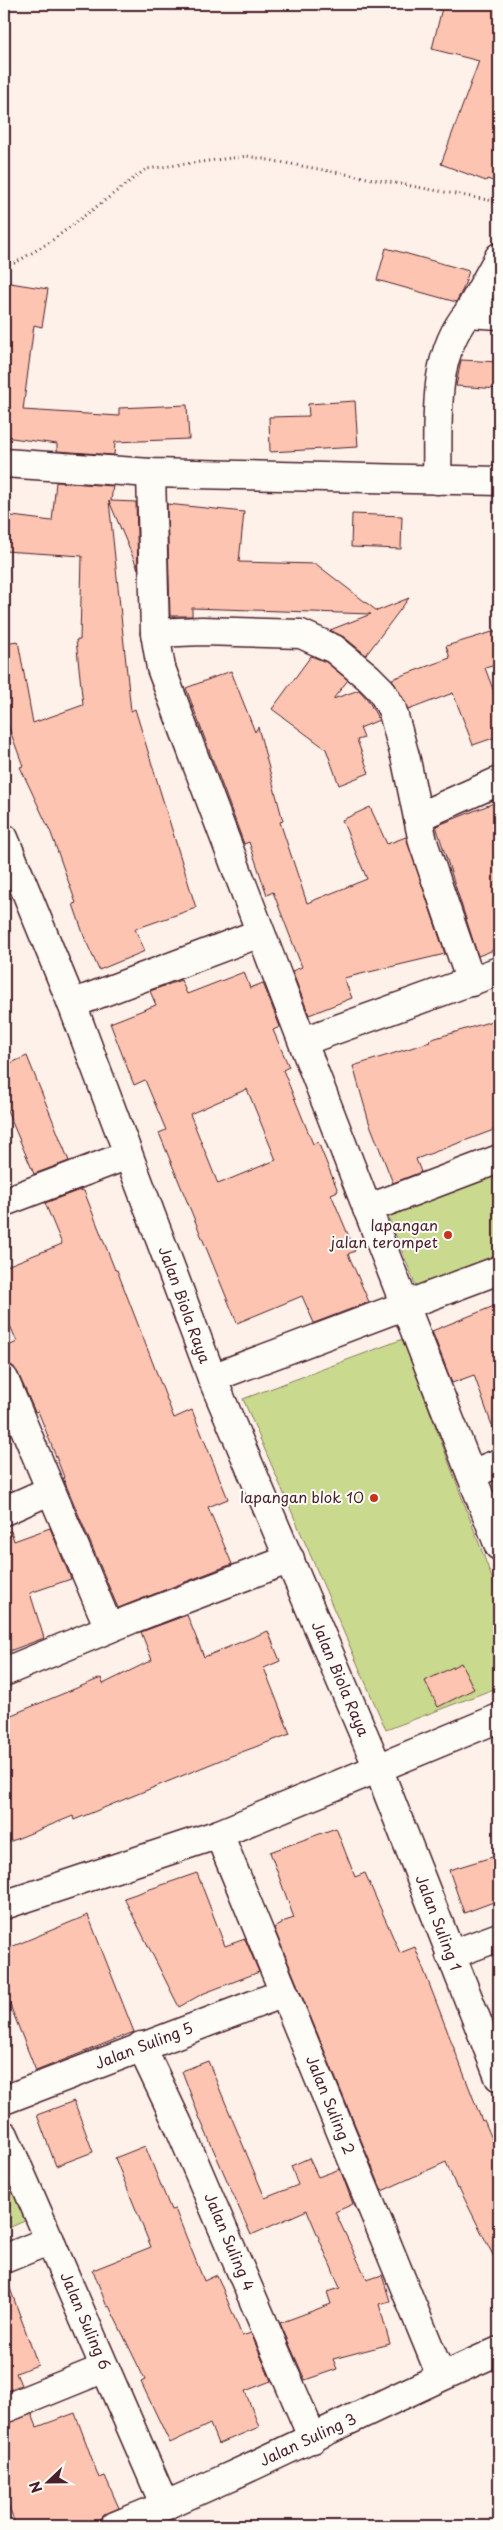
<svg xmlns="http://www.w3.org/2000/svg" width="503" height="2530" viewBox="0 0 503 2530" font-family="'Playpen Sans',sans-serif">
	<rect width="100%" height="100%" fill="#fdf1e9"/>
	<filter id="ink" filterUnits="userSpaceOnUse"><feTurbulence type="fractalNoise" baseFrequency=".02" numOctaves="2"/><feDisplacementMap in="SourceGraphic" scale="10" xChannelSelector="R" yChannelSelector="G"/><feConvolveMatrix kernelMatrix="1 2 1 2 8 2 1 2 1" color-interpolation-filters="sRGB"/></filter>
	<g filter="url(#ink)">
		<g fill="#c9da8f" stroke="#8a7c5d">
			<polygon points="499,1173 499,1255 416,1286 388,1216"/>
			<polygon points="403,1339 499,1597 499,1687 386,1730 243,1399"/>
			<polygon points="4,2161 29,2219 4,2230"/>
		</g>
		<g fill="#fdc5b1" stroke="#4a1f2b" fill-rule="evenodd">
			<polygon points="443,4 499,4 499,183 487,179 486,181 441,164 479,61 432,49"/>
			<polygon points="386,248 469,271 463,289 456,302 377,280"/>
			<polygon points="4,282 48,289 42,327 34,325 23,410 119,416 119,408 187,405 189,439 115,442 114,455 57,451 57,444 4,437"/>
			<polygon points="461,360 499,362 499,389 456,386"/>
			<polygon points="355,401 358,447 270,452 269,417 309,416 308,404"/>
			<polygon points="56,482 113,486 111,501 136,502 138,569 109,501 131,711 135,709 196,908 135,929 145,951 99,970 85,939 73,904 76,903 51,833 20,767 23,766 4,714 4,643 18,641 33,723 83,705 76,640 80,640 82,556 4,551 4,515 52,521"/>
			<polygon points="167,504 244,512 239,562 316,564 377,611 409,598 366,655 344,637 330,630 371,614 192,608 192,616 170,616"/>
			<polygon points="352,514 402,516 401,549 351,547"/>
			<polygon points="499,630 499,664 485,668 499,705 499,736 473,745 453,693 408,710 392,679 450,658 446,646"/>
			<polygon points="311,656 326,662 348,680 333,699 359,690 368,700 379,720 360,728 364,738 357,740 369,773 339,785 326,749 272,709"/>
			<polygon points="231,671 255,732 258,727 283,821 280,822 307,903 367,879 342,820 370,807 387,844 406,837 445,954 344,978 352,998 309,1015 292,971 302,967 273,892 267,895 249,842 244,844 186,688"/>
			<polygon points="499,801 499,948 478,956 436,826"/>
			<path d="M244,972l6,16 13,-5 17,44 -7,3 16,37 -6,3 30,74 5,-2 20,49 -7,3 24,57 -7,3 21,48 -55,21 -12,-27 -65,27 -78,-190 7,-3 -21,-50 -11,5 -24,-62 46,-18 -6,-14 31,-11 6,14zM247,1089l29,71 -58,24 -28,-70z"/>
			<polygon points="499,1019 499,1128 416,1159 421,1172 393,1183 369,1122 353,1066 430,1042 429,1040"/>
			<polygon points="27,1056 69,1161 34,1174 4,1103 4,1066"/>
			<polygon points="80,1190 84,1191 115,1270 117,1270 174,1418 192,1410 228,1499 208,1507 232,1564 118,1608 63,1478 64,1477 38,1411 35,1412 18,1373 13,1366 4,1364 4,1348 17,1342 4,1311 4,1267 62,1244 45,1203"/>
			<polygon points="499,1304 499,1433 495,1434 474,1375 452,1383 432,1331"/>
			<polygon points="50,1528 71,1579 30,1593 44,1638 4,1653 4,1532 11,1531 14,1541"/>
			<polygon points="187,1615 204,1657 268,1631 280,1661 264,1668 290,1734 223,1759 74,1820 73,1816 4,1844 4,1718 101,1678 103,1684 152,1660 141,1632"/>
			<polygon points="461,1663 474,1689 438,1707 425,1681"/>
			<polygon points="336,1828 355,1877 365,1873 400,1953 415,1947 482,2121 484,2120 499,2155 499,2267 459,2188 457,2189 446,2162 382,2191 274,1928 282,1924 282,1922 294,1918 270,1852"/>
			<polygon points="499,1855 499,1900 464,1913 449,1870"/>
			<polygon points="197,1873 225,1946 245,1939 259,1972 202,1994 179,2007 124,1898"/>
			<polygon points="88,1915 134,2032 36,2071 4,1990 4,1950"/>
			<polygon points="208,2061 265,2198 298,2185 291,2166 309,2158 318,2177 340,2169 353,2204 335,2212 367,2280 382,2275 390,2301 379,2304 390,2344 333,2359 337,2369 305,2380 280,2323 331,2304 327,2292 340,2288 307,2210 251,2235 200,2119 182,2071"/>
			<polygon points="74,2101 93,2152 56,2166 37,2115"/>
			<polygon points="145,2146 171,2210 175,2209 204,2281 217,2275 242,2336 251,2333 271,2381 245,2391 259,2427 218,2444 210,2424 170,2443 141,2382 145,2380 109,2306 107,2307 93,2270 151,2247 115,2158"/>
			<polygon points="7,2280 38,2365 16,2373 21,2385 4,2392 4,2281"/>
			<polygon points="75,2413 99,2478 105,2476 119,2508 103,2516 100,2526 16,2526 4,2495 4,2424 32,2414 37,2427"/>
		</g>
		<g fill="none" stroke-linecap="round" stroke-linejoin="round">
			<defs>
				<g id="minor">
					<polyline points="468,313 499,257"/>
					<polyline points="4,463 151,473 499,481"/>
					<path d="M151,473l4,160 6,35c109,294 224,586 338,878"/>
					<path d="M437,480c2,-56 -7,-121 31,-167l31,2"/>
					<polyline points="155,633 202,631 301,634 334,649 368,677 381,690 392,709 406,760 423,842 471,982"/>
					<polyline points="418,817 499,781"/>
					<polyline points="4,838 72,1004 212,1378 378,1768 499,2077"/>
					<polyline points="72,1004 260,933"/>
					<polyline points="304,1041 499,971"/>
					<polyline points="4,1202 128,1155"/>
					<polyline points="367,1209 499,1159"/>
					<polyline points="212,1378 499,1270"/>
					<polyline points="4,1379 109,1628"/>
					<polyline points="471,1474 499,1463"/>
					<polyline points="4,1511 49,1491"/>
					<polyline points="4,1672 132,1619 290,1559"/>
					<polyline points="219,1834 441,2376"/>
					<polyline points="4,1905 219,1834 499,1718"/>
					<polyline points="450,1955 499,1937"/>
					<polyline points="141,2046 178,2124 313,2439"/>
					<polyline points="4,2100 284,1993"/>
					<polyline points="4,2135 165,2506"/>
					<polyline points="4,2259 50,2240"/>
					<polyline points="4,2409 105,2368"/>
					<path d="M115,2526c131,-52 255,-119 384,-175"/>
				</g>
			</defs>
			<use href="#minor" stroke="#4a1f2b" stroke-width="31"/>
			<polyline stroke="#4a1f2b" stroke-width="3" stroke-dasharray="1 4" stroke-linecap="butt" points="4,263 15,263 50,242 146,169 247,156 499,202"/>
			<use href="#minor" stroke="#fdfcf7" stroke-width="28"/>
		</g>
	</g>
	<g fill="#c8321e" stroke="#fdfcf7" stroke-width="2">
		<circle cx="448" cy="1235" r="5"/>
		<circle cx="374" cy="1498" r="5"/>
	</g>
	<g text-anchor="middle" stroke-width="4" stroke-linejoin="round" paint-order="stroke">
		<g font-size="15" fill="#4a1f2b" stroke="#fdfcf7" text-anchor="end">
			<text x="438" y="1231">lapangan<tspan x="438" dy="17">jalan terompet</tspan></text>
			<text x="364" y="1503">lapangan blok 10</text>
		</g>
		<g font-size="15" fill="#4a1f2b" stroke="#fdfcf7">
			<text transform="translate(184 1305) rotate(70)" y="5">Jalan Biola Raya</text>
			<text transform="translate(340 1679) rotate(67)" y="5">Jalan Biola Raya</text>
			<text transform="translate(438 1923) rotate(69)" y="5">Jalan Suling 1</text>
			<text transform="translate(144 2046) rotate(-21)" y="5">Jalan Suling 5</text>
			<text transform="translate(330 2105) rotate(68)" y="5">Jalan Suling 2</text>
			<text transform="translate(229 2242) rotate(67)" y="5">Jalan Suling 4</text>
			<text transform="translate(85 2321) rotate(67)" y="5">Jalan Suling 6</text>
			<text transform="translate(308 2440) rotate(-25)" y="5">Jalan Suling 3</text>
		</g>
	</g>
	<rect width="503" height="2530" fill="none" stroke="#fdfcf7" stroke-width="20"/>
	<rect x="10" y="10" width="483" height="2510" fill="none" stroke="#4a1f2b" stroke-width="2" filter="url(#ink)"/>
	<g transform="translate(48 2482) rotate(248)" stroke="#fdfcf7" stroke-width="4" paint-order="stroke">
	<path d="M0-4L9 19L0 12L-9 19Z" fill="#4a1f2b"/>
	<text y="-8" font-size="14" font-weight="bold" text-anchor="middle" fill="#4a1f2b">N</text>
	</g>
</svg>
